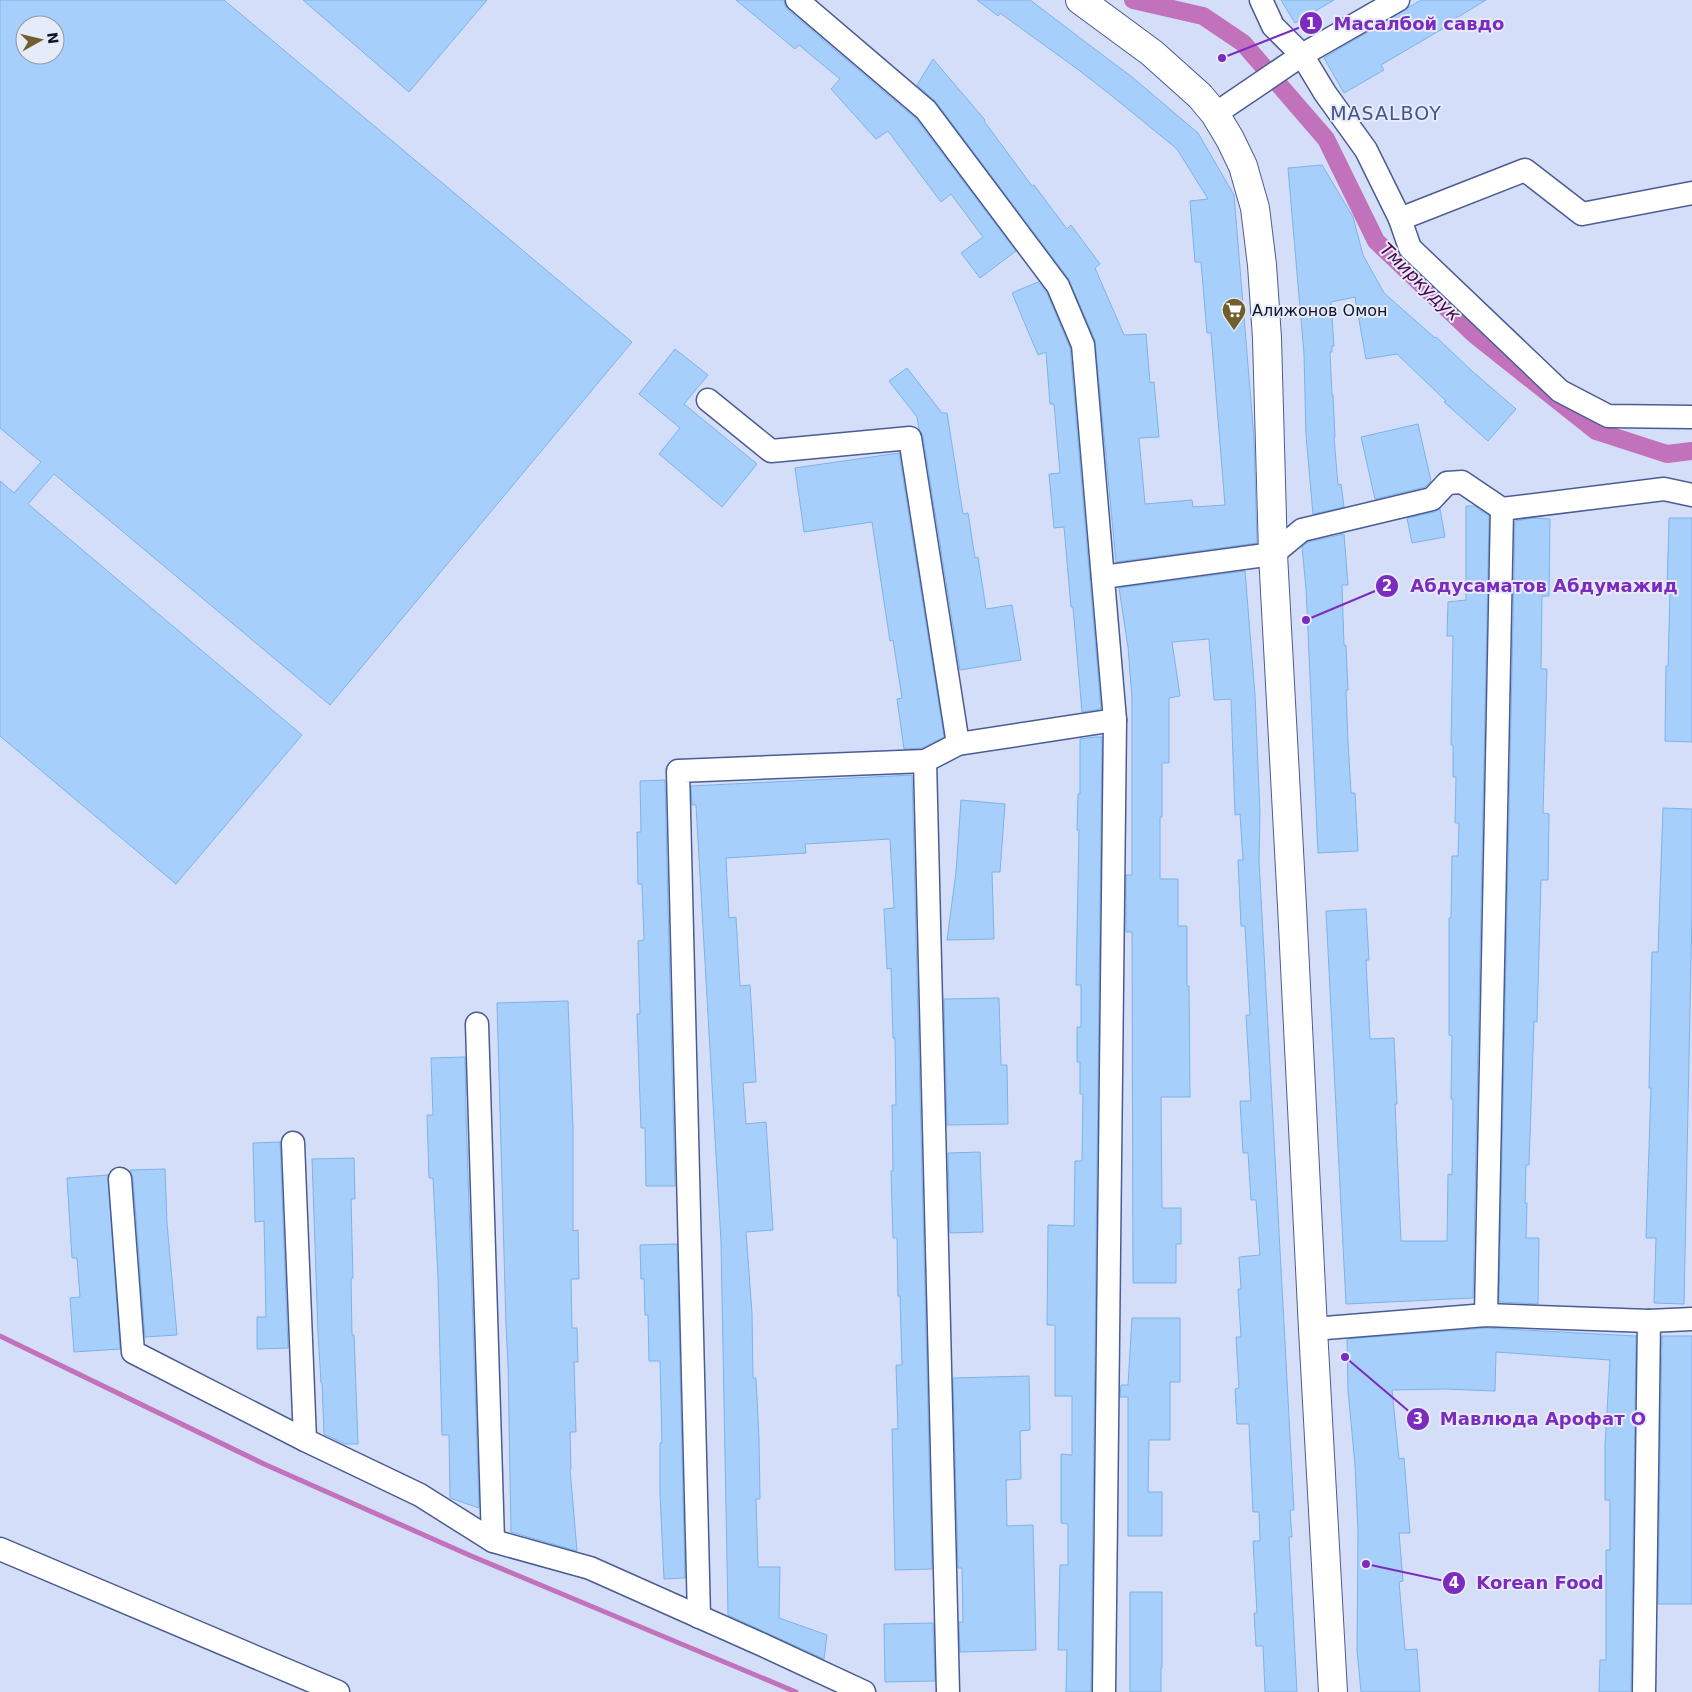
<svg xmlns="http://www.w3.org/2000/svg" width="1692" height="1692" viewBox="0 0 1692 1692" font-family="'DejaVu Sans',sans-serif">
	<rect width="100%" height="100%" fill="#d4def8"/>
	<g fill="none" stroke-linecap="round" stroke-linejoin="round">
		<polyline stroke="#c271bb" stroke-width="5" points="0,1336 264,1464 469,1555 796,1692"/>
		<polyline stroke="#c271bb" stroke-width="18" points="1133,0 1203,16 1243,43 1326,139 1376,241 1475,335 1596,431 1667,454 1692,451"/>
	</g>
	<g fill="#a6cffb" stroke="#7fb2e7" fill-rule="evenodd">
		<path d="M0,0h224l408,342 -302,363 -276,-231 -26,30 274,231 -126,149 -176,-148v-255l14,12 27,-31 -41,-34zM25,25h30v30h-30z"/>
		<polygon points="303,0 487,0 409,92"/>
		<polygon points="736,0 784,0 785,5 788,10 916,119 1016,251 980,278 961,253 983,237 951,194 941,202 888,131 876,139 831,89 840,79 799,45 795,49"/>
		<polygon points="977,0 1030,0 1096,50 1132,77 1198,133 1234,195 1254,438 1257,543 1116,562 1095,340 1068,278 936,102 917,85 933,59 985,120 984,121 1032,186 1034,185 1067,229 1071,225 1100,264 1095,268 1124,335 1146,334 1150,383 1154,382 1159,437 1139,438 1145,504 1192,500 1193,507 1225,505 1211,333 1207,333 1201,262 1195,262 1190,201 1208,199 1177,149 1112,96 1080,71 1000,13 998,16"/>
		<polygon points="1281,0 1334,0 1295,23"/>
		<polygon points="1421,0 1486,0 1453,20 1454,22 1381,65 1384,70 1344,93 1324,58"/>
		<polygon points="1322,165 1353,217 1363,255 1384,293 1435,338 1436,337 1472,371 1516,409 1488,441 1444,402 1446,401 1397,354 1366,359 1355,297 1331,302 1334,346 1332,346 1332,352 1330,352 1332,395 1333,395 1335,437 1334,437 1338,485 1341,484 1344,507 1313,514 1306,435 1304,354 1288,168"/>
		<polygon points="1038,282 1047,293 1070,348 1101,709 1082,712 1073,607 1071,607 1064,527 1054,528 1049,474 1060,473 1054,404 1050,404 1046,352 1038,355 1012,293"/>
		<polygon points="675,349 708,375 684,404 757,464 722,507 659,454 680,428 639,394"/>
		<polygon points="907,368 942,413 947,413 963,514 968,513 975,558 978,557 986,609 1012,605 1021,660 960,670 923,436 919,429 917,417 889,381"/>
		<polygon points="1418,424 1431,481 1425,487 1375,499 1361,437"/>
		<polygon points="899,453 944,737 922,748 904,749 897,699 902,698 893,640 890,641 872,522 804,532 795,468"/>
		<polygon points="1466,506 1474,506 1489,516 1489,518 1473,1298 1346,1304 1326,911 1366,909 1369,960 1366,960 1370,1039 1394,1038 1397,1104 1395,1104 1401,1241 1447,1241 1448,1174 1452,1175 1453,1099 1451,1099 1452,1036 1449,1035 1449,918 1451,918 1452,856 1458,856 1459,823 1455,823 1456,777 1453,777 1453,745 1451,745 1453,636 1447,636 1448,602 1466,600"/>
		<polygon points="1440,509 1445,537 1412,543 1407,518 1435,512"/>
		<polygon points="1533,518 1550,519 1549,596 1542,596 1541,669 1547,669 1543,813 1549,814 1548,880 1541,880 1537,1022 1534,1021 1529,1165 1526,1165 1525,1203 1527,1203 1526,1238 1539,1238 1538,1304 1499,1302 1515,521"/>
		<polygon points="1669,518 1692,518 1692,742 1665,741 1666,666 1668,666 1670,592 1667,592"/>
		<polygon points="1344,534 1348,585 1342,585 1344,645 1346,645 1348,690 1346,690 1348,742 1351,793 1355,793 1358,851 1318,853 1306,588 1302,547 1308,542"/>
		<polygon points="1245,571 1255,695 1260,813 1259,860 1294,1510 1290,1510 1292,1537 1289,1537 1297,1692 1265,1692 1263,1646 1256,1646 1254,1613 1257,1613 1253,1541 1260,1541 1259,1512 1253,1512 1249,1424 1237,1424 1235,1389 1239,1388 1236,1337 1241,1337 1238,1289 1241,1289 1239,1257 1260,1255 1256,1200 1251,1200 1248,1153 1243,1153 1240,1101 1251,1101 1246,1015 1250,1015 1245,926 1241,926 1238,860 1243,860 1240,814 1235,815 1231,699 1214,700 1209,639 1172,642 1180,696 1169,698 1169,763 1162,763 1162,817 1160,817 1160,879 1178,879 1178,926 1187,926 1187,986 1189,986 1190,1097 1161,1097 1162,1208 1181,1208 1181,1244 1176,1244 1176,1283 1133,1283 1132,932 1126,932 1126,875 1132,875 1132,699 1128,647 1119,588"/>
		<polygon points="1094,737 1102,737 1091,1692 1066,1692 1067,1650 1058,1650 1060,1565 1068,1565 1068,1524 1061,1523 1061,1454 1072,1455 1072,1396 1055,1396 1055,1325 1047,1325 1048,1225 1074,1226 1075,1161 1082,1161 1083,1094 1080,1094 1080,1062 1077,1062 1077,1027 1081,1027 1081,985 1076,985 1079,830 1077,830 1078,794 1080,794 1080,739"/>
		<polygon points="912,775 932,1569 895,1570 892,1429 898,1429 896,1365 902,1365 900,1296 898,1296 897,1238 893,1238 891,1171 893,1171 892,1105 896,1105 895,1038 893,1038 891,968 887,969 884,909 894,908 890,839 805,844 806,853 726,858 729,918 736,917 740,986 750,985 756,1082 743,1083 746,1124 766,1122 773,1230 746,1232 752,1313 753,1378 756,1378 759,1439 760,1499 756,1499 758,1567 780,1567 779,1618 827,1635 824,1659 728,1615 721,1242 696,805 692,805 691,786"/>
		<polygon points="665,780 675,1186 646,1186 645,1128 641,1128 637,1014 640,1014 638,941 644,940 642,884 638,884 637,832 641,832 640,781"/>
		<polygon points="961,800 1005,804 1000,872 992,872 994,939 947,940 956,872"/>
		<polygon points="1663,808 1692,809 1692,913 1684,1304 1654,1303 1656,1238 1646,1238 1651,1088 1649,1088 1652,952 1658,952"/>
		<polygon points="999,998 1001,1065 1007,1065 1008,1124 947,1125 944,999"/>
		<polygon points="568,1001 573,1128 573,1231 578,1230 579,1279 571,1279 572,1328 577,1328 578,1362 574,1362 576,1432 570,1432 571,1469 570,1469 577,1551 511,1532 508,1364 506,1325 497,1003"/>
		<polygon points="465,1057 466,1114 479,1508 450,1498 449,1435 442,1435 438,1277 433,1178 429,1178 427,1115 433,1115 431,1058"/>
		<polygon points="280,1142 288,1348 257,1349 257,1317 266,1317 265,1266 264,1221 255,1222 253,1143"/>
		<polygon points="980,1152 983,1232 950,1233 948,1153"/>
		<polygon points="354,1158 355,1199 351,1199 353,1278 351,1278 352,1335 354,1335 358,1444 345,1444 324,1434 322,1383 321,1383 318,1332 312,1159"/>
		<polygon points="165,1169 167,1223 177,1335 145,1337 133,1178 130,1170"/>
		<polygon points="108,1175 120,1349 74,1352 70,1298 80,1297 77,1258 72,1258 67,1178"/>
		<polygon points="677,1244 685,1578 664,1579 660,1494 660,1443 662,1443 660,1361 649,1361 648,1315 645,1315 644,1279 641,1279 640,1245"/>
		<polygon points="1132,1318 1180,1318 1180,1382 1170,1382 1170,1440 1149,1440 1148,1492 1162,1492 1162,1536 1128,1536 1128,1397 1120,1397 1121,1385 1128,1385"/>
		<polygon points="1486,1328 1636,1336 1631,1692 1599,1692 1600,1660 1606,1660 1606,1550 1610,1550 1610,1500 1605,1500 1605,1445 1610,1360 1496,1352 1495,1391 1445,1389 1392,1390 1399,1459 1404,1458 1410,1533 1399,1533 1403,1581 1399,1582 1405,1650 1417,1649 1420,1692 1361,1692 1357,1650 1358,1532 1355,1465 1348,1390 1347,1339"/>
		<polygon points="1662,1336 1692,1336 1692,1604 1658,1604"/>
		<polygon points="1029,1376 1030,1430 1020,1431 1021,1479 1006,1480 1007,1526 1033,1525 1036,1650 960,1652 959,1622 963,1622 962,1568 958,1568 953,1378"/>
		<polygon points="1130,1592 1162,1592 1162,1668 1161,1668 1161,1692 1130,1692"/>
		<polygon points="933,1623 935,1681 885,1682 884,1624"/>
	</g>
	<g fill="none" stroke-linecap="round" stroke-linejoin="round">
		<defs>
			<g id="minor">
				<polyline points="797,0 926,110 1058,286 1083,345 1115,720 1104,1692"/>
				<polyline points="1261,0 1273,26 1302,55 1325,93 1366,150 1400,219 1410,248 1560,391 1608,416 1692,417"/>
				<polyline points="1215,114 1302,55 1398,0"/>
				<polyline points="1400,219 1525,170 1582,214 1692,193"/>
				<polyline points="708,400 771,451 910,438 958,744"/>
				<polyline points="1103,577 1273,554 1302,530 1432,499 1447,483 1462,482 1502,509 1664,489 1692,495"/>
				<polyline points="925,761 948,1692"/>
				<polyline points="477,1024 493,1541"/>
				<polyline points="293,1143 305,1440"/>
				<polyline points="120,1179 133,1352 305,1440 420,1495 493,1541 590,1568 765,1646 864,1692"/>
				<polyline points="1486,1315 1502,509"/>
				<polyline points="1313,1329 1486,1315 1649,1321 1692,1319"/>
				<polyline points="0,1549 338,1692"/>
				<polyline points="699,1617 678,771 925,761 958,744 1115,720"/>
				<polyline points="1644,1692 1649,1321"/>
			</g>
			<polyline id="major" points="1080,0 1152,53 1200,96 1215,114 1230,139 1243,166 1255,208 1262,265 1267,338 1273,554 1292,906 1313,1329 1333,1692"/>
		</defs>
		<use href="#minor" stroke="#4a5c94" stroke-width="25"/>
		<use href="#major" stroke="#4a5c94" stroke-width="30"/>
		<use href="#minor" stroke="#fff" stroke-width="22"/>
		<use href="#major" stroke="#fff" stroke-width="28"/>
	</g>
	<defs>
		<symbol id="supermarket-pin" viewBox="-11 -11 22 30"><path d="M0 17L-7.5 6A9.5 9.5 0 1 1 7.5 6Z" fill="#705f2d" stroke="#e6ebf9"/><path d="M-6-5.5h2.5l.6 2H6L4.5 2H-2.5L-4.4-4H-6ZM-1.5 3.2a1.3 1.3 0 1 0 .1 0ZM3 3.2a1.3 1.3 0 1 0 .1 0Z" fill="#fff"/></symbol>
	</defs>
	<g fill-rule="evenodd">
		<use href="#supermarket-pin" x="1220" y="296" width="28" height="38"/>
	</g>
	<g text-anchor="middle" stroke-width="4" stroke-linejoin="round" paint-order="stroke">
		<g font-size="16" fill="#0f152d" stroke="#e6ebf9" text-anchor="start">
			<text x="1252" y="316">Алижонов Омон</text>
		</g>
		<g font-size="18" font-style="italic" fill="#4e004b" stroke="#e6ebf9">
			<text transform="translate(1420 282) rotate(44)" y="6">Тмиркудук</text>
		</g>
		<g font-size="19" letter-spacing="1" fill="#44548c" stroke="#e6ebf9">
			<text x="1386" y="120">MASALBOY</text>
		</g>
	</g>
	<path fill="none" stroke="#7b2cbf" stroke-width="2" d="M1222 58L1311 23M1306 620L1387 586M1345 1357L1418 1419M1366 1564L1454 1583"/>
	<g fill="#7b2cbf" stroke="#e6ebf9" stroke-width="2">
		<circle cx="1222" cy="58" r="5"/>
		<circle cx="1306" cy="620" r="5"/>
		<circle cx="1345" cy="1357" r="5"/>
		<circle cx="1366" cy="1564" r="5"/>
		<circle cx="1311" cy="23" r="12"/>
		<circle cx="1387" cy="586" r="12"/>
		<circle cx="1418" cy="1419" r="12"/>
		<circle cx="1454" cy="1583" r="12"/>
	</g>
	<g font-size="15" text-anchor="middle" font-weight="bold" fill="#fff">
		<text x="1311" y="29">1</text>
		<text x="1387" y="591">2</text>
		<text x="1418" y="1424">3</text>
		<text x="1454" y="1588">4</text>
	</g>
	<g font-size="18" text-anchor="middle" font-weight="bold" fill="#7b2cbf" stroke="#e6ebf9" stroke-width="4" stroke-linejoin="round" paint-order="stroke">
		<text x="1419" y="30">Масалбой савдо</text>
		<text x="1544" y="592">Абдусаматов Абдумажид</text>
		<text x="1543" y="1425">Мавлюда Арофат О</text>
		<text x="1540" y="1589">Korean Food</text>
	</g>
	<g transform="translate(40 40) rotate(82)"><circle r="24" fill="#e6ebf9" stroke="#9095a7"/>
	<path d="M0-4L9 19L0 12L-9 19Z" fill="#705f2d"/>
	<text y="-8" font-size="14" font-weight="bold" text-anchor="middle" fill="#0f152d">N</text>
	</g>
</svg>
